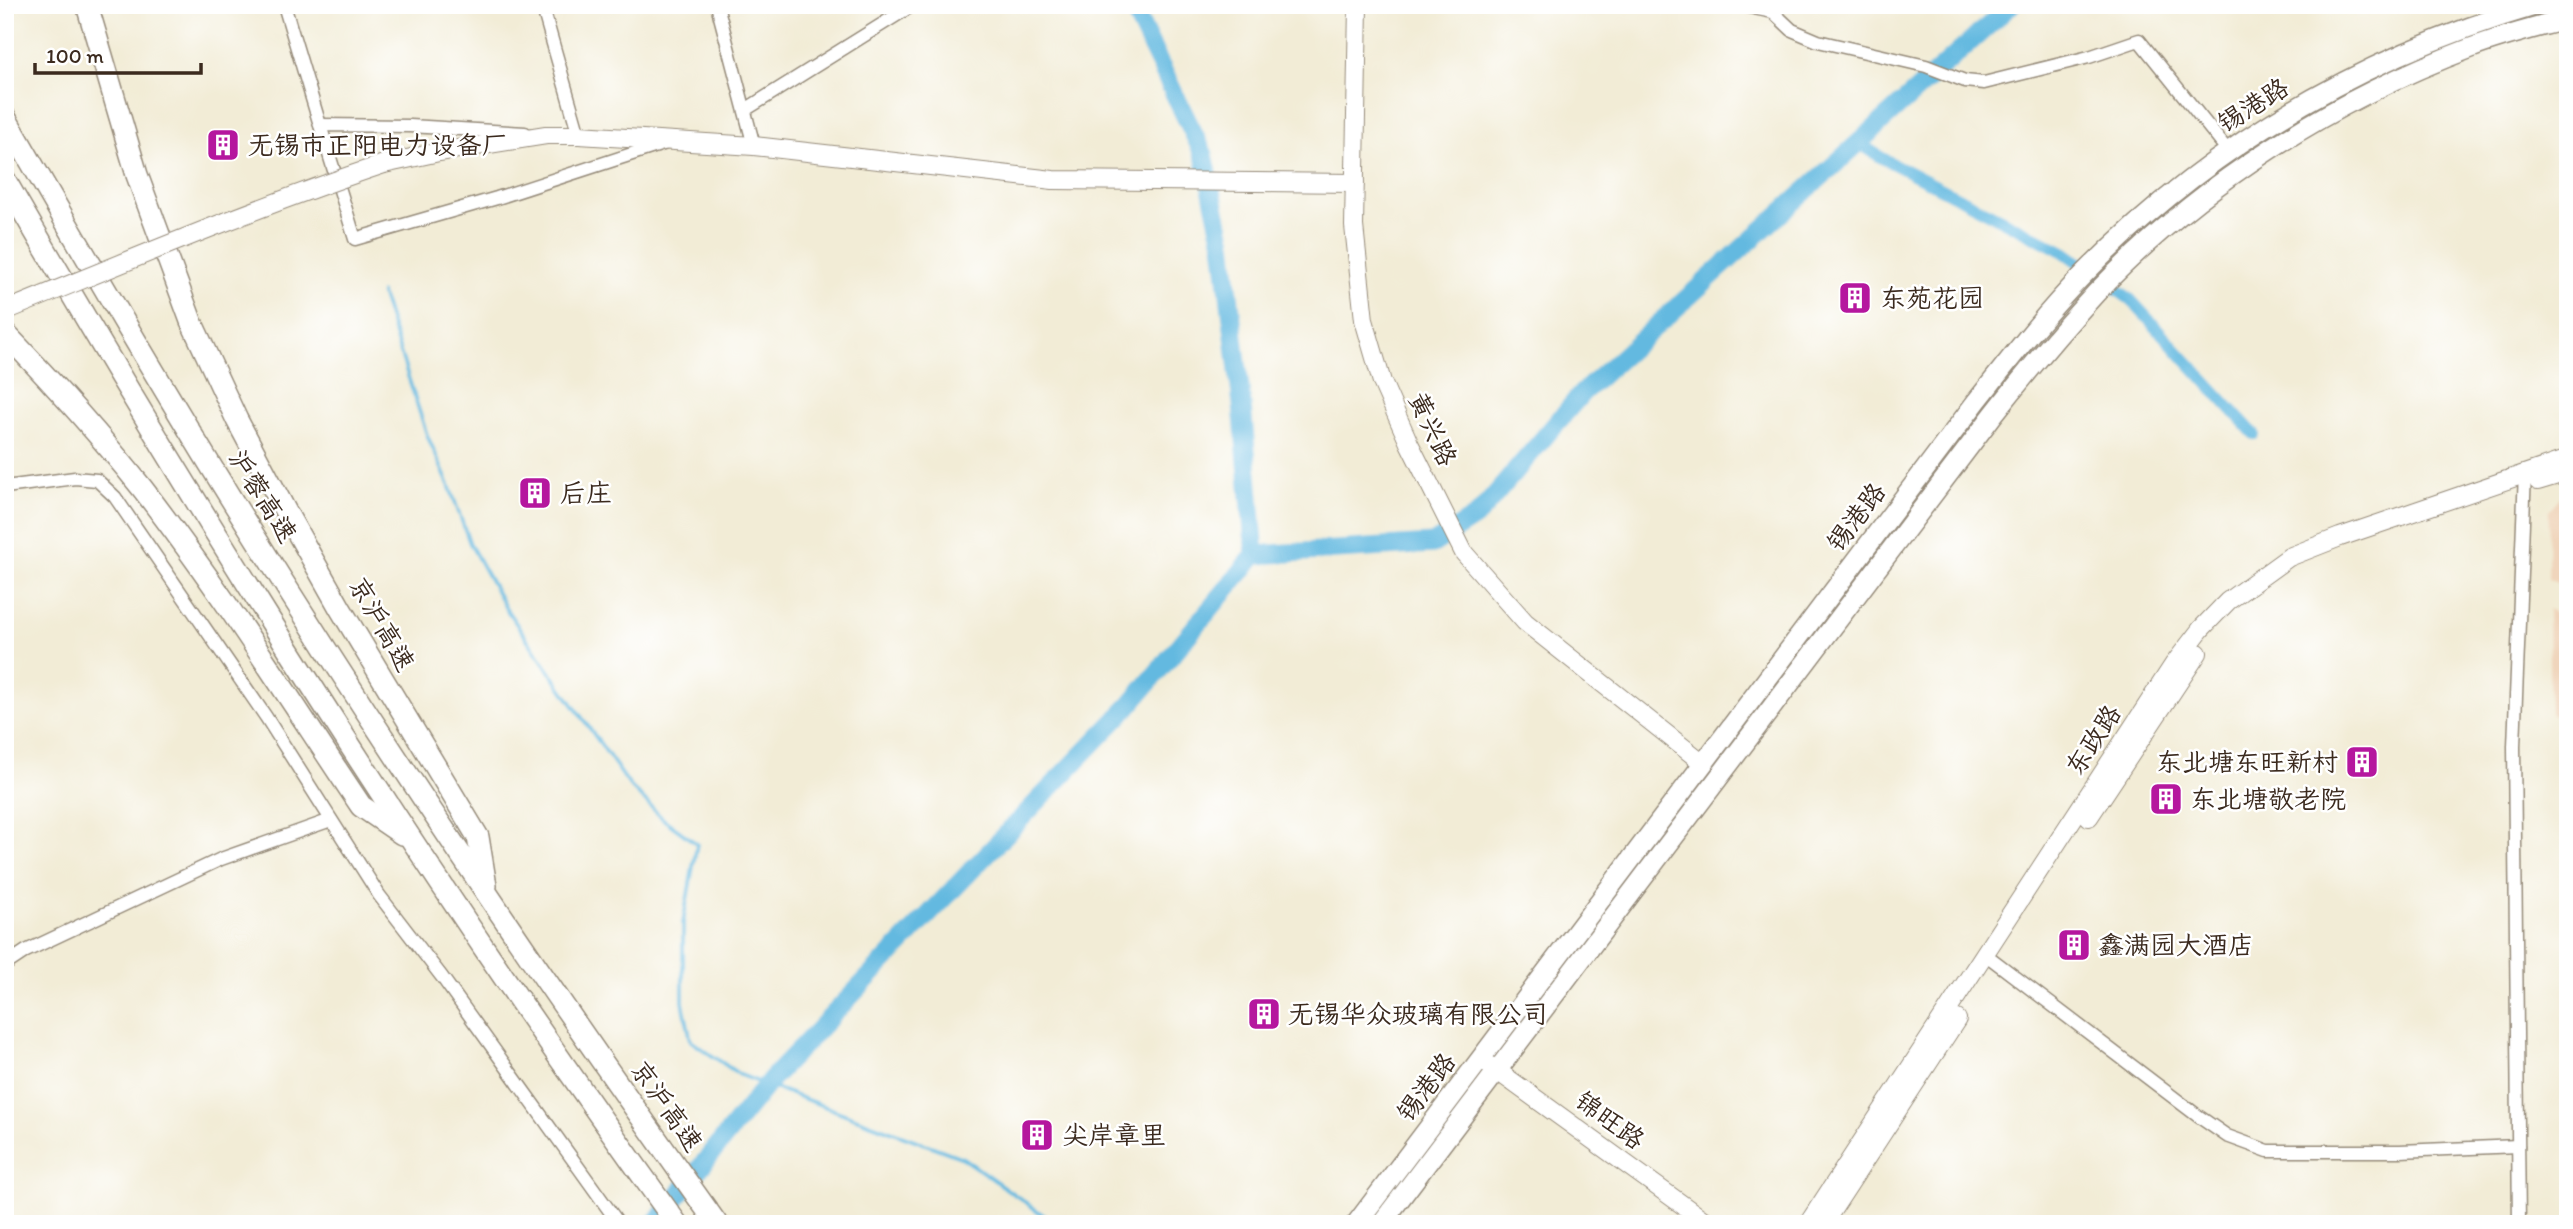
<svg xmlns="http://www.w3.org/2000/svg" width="2573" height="1229" viewBox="0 0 2573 1229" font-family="Itim,'LXGW WenKai TC',sans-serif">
	<rect width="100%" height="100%" fill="#fff"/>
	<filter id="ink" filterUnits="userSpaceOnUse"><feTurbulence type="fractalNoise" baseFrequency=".0143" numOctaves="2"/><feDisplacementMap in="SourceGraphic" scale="14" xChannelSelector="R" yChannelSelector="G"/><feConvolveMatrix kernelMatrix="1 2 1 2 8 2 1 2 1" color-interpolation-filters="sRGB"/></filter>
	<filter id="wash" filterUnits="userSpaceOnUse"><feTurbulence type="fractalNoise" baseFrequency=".00686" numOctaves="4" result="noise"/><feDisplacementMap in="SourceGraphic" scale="28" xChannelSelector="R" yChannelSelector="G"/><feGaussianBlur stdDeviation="1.57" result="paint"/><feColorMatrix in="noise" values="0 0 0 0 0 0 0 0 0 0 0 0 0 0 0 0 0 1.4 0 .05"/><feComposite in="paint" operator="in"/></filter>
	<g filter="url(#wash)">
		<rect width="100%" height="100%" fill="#f2ecd6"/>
		<g fill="#f0d5bc">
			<polygon points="2568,488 2568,588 2548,579 2549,510"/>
			<polygon points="2548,609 2568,620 2568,721 2550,713"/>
		</g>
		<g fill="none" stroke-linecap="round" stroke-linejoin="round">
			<polyline stroke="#64b9e0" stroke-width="3.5" points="381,293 427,435 449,485 470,544 506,609 630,786 663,819 697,844 683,923 683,1002 691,1041 740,1075 963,1158 1056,1224"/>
			<polyline stroke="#64b9e0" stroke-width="12" points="1859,143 1882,158 2064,252 2130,299 2254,434"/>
			<g stroke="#64b9e0" stroke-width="19">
				<polyline points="1134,5 1138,19 1204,155 1223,243 1242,405 1255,555"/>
				<polyline points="655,1224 772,1078 1130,705 1255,555 1433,544 1478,515 1582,393 2011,5"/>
			</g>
		</g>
	</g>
	<g filter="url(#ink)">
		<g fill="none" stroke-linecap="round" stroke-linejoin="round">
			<defs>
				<g id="street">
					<polyline points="284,5 320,125"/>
					<polyline points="542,5 579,135"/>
					<polyline points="717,5 754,146"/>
					<polyline points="1739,5 1773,12 1792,30 1818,41 1926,66 1965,81 1984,83 2089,57 2139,40 2228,151"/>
					<polyline points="745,110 913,5"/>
					<polyline points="525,133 410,126 320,125 355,239 497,198 666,143"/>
					<polyline points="5,487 75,478 97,480 115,497 266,717 379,895 442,977 619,1224"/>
					<polyline points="1985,954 2198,1116 2227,1136 2268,1151 2400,1151 2518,1146"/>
					<polyline points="5,965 26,951 221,859 331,820"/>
					<polyline points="2519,1224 2514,746 2525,473"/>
				</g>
				<g id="secondary">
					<polyline points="1358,5 1354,226 1364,320 1382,382 1409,443 1464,553 1525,622 1703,763"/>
					<polyline points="384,164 439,152 546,135 579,135 754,146 1053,180 1355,183"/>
					<polyline points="2538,481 2568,472"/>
					<polyline points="2089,817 2198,653"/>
					<polyline points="1485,1062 1709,1224"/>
					<polyline points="1808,1224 2174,664 2201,629 2228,601 2289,557 2340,537 2568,459"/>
					<polyline points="1823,1224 1957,1019"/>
				</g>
				<g id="primary">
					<path d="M1356,1224l620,-822c34,-43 68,-87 106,-126 128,-131 280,-220 456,-271"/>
					<path d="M1381,1224l612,-809c33,-42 67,-83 103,-122 102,-108 236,-193 375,-245 31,-12 65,-20 97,-29"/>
				</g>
				<g id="highway">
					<polyline points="87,5 137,175 191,321 237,420 287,514 340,608 478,837 486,886"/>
					<path d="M5,117c76,132 152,263 233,393 151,243 312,481 479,714"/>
					<path d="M5,180c207,359 429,708 672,1044"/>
					<path d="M5,333c48,50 94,101 137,155 79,102 148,212 219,318l41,28"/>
				</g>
			</defs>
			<use href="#street" stroke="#968b7a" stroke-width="15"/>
			<use href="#secondary" stroke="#968b7a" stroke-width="20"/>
			<use href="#primary" stroke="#968b7a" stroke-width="22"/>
			<use href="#highway" stroke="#968b7a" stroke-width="24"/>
			<use href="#street" stroke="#fff" stroke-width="12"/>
			<use href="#secondary" stroke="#fff" stroke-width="18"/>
			<use href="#primary" stroke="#fff" stroke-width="19"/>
			<use href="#highway" stroke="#fff" stroke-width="21"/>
			<defs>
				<path id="secondary-bridge" d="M5,311c126,-51 250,-104 379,-147"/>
			</defs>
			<use href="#secondary-bridge" stroke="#968b7a" stroke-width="20" stroke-linecap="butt"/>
			<use href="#secondary-bridge" stroke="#fff" stroke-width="18"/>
		</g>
	</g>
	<defs>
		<symbol id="building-square" viewBox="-11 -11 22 22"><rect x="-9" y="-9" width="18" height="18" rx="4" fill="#b5179e" stroke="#fff"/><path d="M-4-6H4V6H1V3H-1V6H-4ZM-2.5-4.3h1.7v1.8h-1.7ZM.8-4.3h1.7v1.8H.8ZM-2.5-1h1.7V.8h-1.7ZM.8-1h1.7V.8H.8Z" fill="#fff"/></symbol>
	</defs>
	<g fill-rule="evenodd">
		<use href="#building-square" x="204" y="126" width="38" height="38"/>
		<use href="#building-square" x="1836" y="279" width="38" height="38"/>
		<use href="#building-square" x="516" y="474" width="38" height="38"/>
		<use href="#building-square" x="2343" y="743" width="38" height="38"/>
		<use href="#building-square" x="2147" y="780" width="38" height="38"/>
		<use href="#building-square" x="2055" y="926" width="38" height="38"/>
		<use href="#building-square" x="1245" y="995" width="38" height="38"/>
		<use href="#building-square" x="1018" y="1116" width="38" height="38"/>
	</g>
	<g text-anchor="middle" stroke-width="5" stroke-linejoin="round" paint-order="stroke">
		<g font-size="26" fill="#3b2a1e" stroke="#fff">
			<text transform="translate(2253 105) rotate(-32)" y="9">锡港路</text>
			<text transform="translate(1433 429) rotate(65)" y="9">黄兴路</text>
			<text transform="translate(263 496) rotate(58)" y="9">沪蓉高速</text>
			<text transform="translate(1856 517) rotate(-53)" y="9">锡港路</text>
			<text transform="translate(382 624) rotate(60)" y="9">京沪高速</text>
			<text transform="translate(2093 740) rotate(-57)" y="9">东政路</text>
			<text transform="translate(1426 1087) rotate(-53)" y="9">锡港路</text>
			<text transform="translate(667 1106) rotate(55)" y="9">京沪高速</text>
			<text transform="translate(1610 1120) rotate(36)" y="9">锦旺路</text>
		</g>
		<g font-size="26" fill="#3b2a1e" stroke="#fff" text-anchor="start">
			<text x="248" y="154">无锡市正阳电力设备厂</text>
			<text x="1880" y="307">东苑花园</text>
			<text x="560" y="502">后庄</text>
			<text x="2338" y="771" text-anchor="end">东北塘东旺新村</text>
			<text x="2190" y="808">东北塘敬老院</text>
			<text x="2098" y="954">鑫满园大酒店</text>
			<text x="1288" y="1023">无锡华众玻璃有限公司</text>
			<text x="1062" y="1144">尖岸章里</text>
		</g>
	</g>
	<rect width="2573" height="1229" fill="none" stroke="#fff" stroke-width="28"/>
	<path d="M35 63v10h166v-10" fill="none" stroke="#3b2a1e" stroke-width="3.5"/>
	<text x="46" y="63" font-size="21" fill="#3b2a1e" stroke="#ffffff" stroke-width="5" paint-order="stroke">100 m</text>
</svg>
